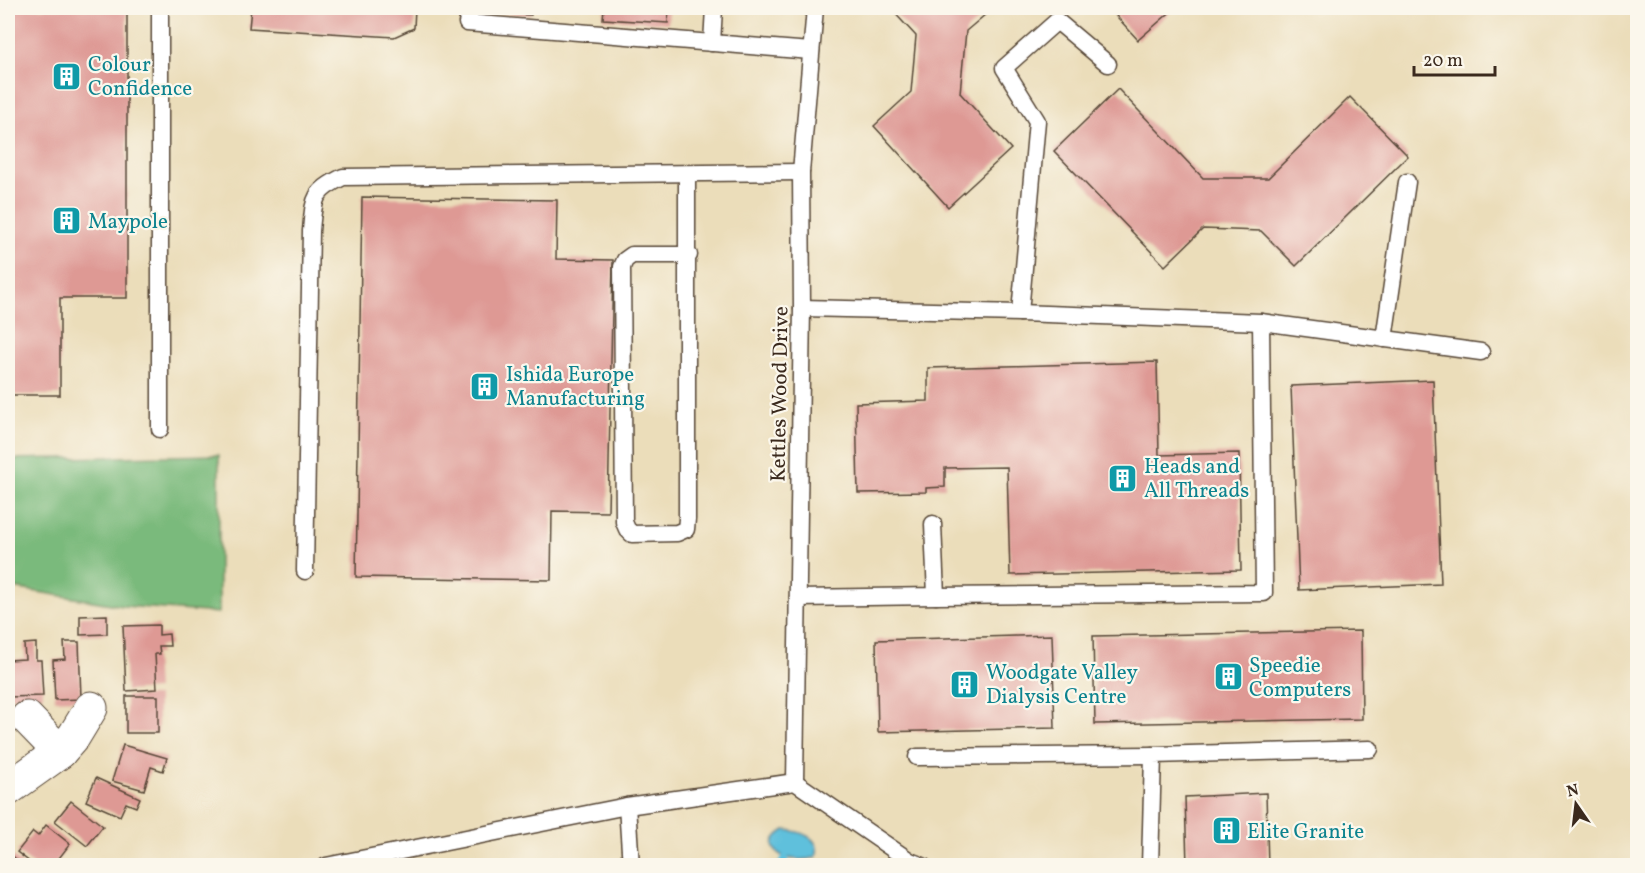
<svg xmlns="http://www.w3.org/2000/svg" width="1645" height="873" viewBox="0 0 1645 873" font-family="Vollkorn,serif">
	<rect width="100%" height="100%" fill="#fbf7ec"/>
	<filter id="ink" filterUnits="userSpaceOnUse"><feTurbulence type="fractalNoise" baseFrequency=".0167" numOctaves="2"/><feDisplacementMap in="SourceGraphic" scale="12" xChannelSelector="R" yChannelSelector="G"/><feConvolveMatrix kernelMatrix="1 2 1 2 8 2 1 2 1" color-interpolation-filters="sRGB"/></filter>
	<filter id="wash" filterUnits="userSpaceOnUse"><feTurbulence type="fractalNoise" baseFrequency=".008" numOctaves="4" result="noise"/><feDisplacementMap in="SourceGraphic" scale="24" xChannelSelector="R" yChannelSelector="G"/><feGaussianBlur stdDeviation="1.35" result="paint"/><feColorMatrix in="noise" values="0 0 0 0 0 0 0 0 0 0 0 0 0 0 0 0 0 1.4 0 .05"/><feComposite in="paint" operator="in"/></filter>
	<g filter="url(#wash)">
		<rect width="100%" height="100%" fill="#ebddba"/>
		<polygon fill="#7aba7b" stroke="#5a724c" stroke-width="1.5" points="219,455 219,613 123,606 8,587 8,459"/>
		<path fill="#5ec0dc" stroke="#4c757d" stroke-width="1.5" d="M785,830c15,1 38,8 31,27 -25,9 -62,-8 -31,-27z"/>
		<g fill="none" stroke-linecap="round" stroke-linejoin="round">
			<polyline stroke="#5ec0dc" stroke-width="8" points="781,866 785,859"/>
		</g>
		<g id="blocks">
			<g fill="#de9994">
				<polygon points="8,8 127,8 127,298 60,298 60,395 8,395"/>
				<polygon points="251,8 415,8 414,28 394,37 249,28"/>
				<polygon points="475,8 532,8 531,15 474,12"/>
				<polygon points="604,8 669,8 668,23 603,19"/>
				<polygon points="890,8 993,8 966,31 960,93 1011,149 948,207 874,126 911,92 916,36"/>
				<polygon points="1109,8 1175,8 1138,40"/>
				<polygon points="1118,89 1203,178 1268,178 1350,97 1408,156 1296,266 1261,231 1203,229 1165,266 1054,151"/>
				<polygon points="362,197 557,200 556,259 613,260 608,512 552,511 551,580 356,577"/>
				<polygon points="1157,362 1159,455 1239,453 1241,570 1010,575 1007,467 945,468 945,487 926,488 926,492 858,493 856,403 928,401 928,368"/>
				<polygon points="1433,380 1441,584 1299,590 1291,386"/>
				<polygon points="107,615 107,634 80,635 80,616"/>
				<polygon points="159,625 159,635 169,634 170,646 159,646 160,654 155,654 157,689 126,691 123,626"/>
				<polygon points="1361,631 1362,719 1095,724 1093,636"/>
				<polygon points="1052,635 1055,728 878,732 876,640"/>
				<polygon points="64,642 79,642 81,699 55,700 53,660 65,659"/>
				<polygon points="36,643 36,660 41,660 43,696 8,697 8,660 25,659 24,644"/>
				<rect x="126" y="696" width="32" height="37"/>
				<polygon points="123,745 167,758 163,771 151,767 144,790 112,781"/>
				<polygon points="96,778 140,798 136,807 126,803 120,816 86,801"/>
				<polygon points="1266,793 1268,866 1187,866 1185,797"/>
				<polygon points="71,801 103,826 87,846 55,821"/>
				<polygon points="46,825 70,844 53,866 35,866 17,852 33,832 38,836"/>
				<polygon points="8,852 24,866 8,866"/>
			</g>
		</g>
	</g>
	<g filter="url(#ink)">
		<use href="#blocks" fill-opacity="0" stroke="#554535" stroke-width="1.5"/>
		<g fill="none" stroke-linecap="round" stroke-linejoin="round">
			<defs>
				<g id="lane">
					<polyline points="467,23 811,51"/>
					<polyline points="712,43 714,8"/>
					<polyline points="687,174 687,519 686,529 677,533 632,534 627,529 624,522 622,267 625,260 632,255 689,255"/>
					<polyline points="802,308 1020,313 1261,322 1481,352"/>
					<polyline points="1020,313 1037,121 1004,68 1057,21 1108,64"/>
					<polyline points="1384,339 1407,182"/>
					<polyline points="160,429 160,8"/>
					<path d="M305,571l6,-340c3,-32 1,-39 32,-54l458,-5"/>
					<polyline points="936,596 1264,593 1261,322"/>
					<polyline points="798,598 936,596 933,524"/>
					<polyline points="917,757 1153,755"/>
					<polyline points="795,782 802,308 801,172 815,8"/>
					<polyline points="627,806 631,866"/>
					<polyline points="326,866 627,806 795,782 910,861 923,866"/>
					<polyline points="1150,866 1153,755 1370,749"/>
				</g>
				<g id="street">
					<polyline points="27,718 60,752"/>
					<polyline points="8,789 60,752 74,736 91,708"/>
				</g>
			</defs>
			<use href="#lane" stroke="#554535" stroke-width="19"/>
			<use href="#street" stroke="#554535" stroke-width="35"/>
			<use href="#lane" stroke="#fff" stroke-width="16"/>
			<use href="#street" stroke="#fff" stroke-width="33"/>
		</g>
	</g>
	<defs>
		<symbol id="building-square" viewBox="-11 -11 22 22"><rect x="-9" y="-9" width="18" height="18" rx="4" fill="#0f9aa8" stroke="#fbf7ec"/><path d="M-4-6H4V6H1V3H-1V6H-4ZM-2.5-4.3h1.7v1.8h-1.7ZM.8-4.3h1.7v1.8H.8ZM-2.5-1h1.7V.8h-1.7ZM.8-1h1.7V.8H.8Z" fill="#fff"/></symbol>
	</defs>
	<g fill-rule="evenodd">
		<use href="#building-square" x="50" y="60" width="33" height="33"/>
		<use href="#building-square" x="50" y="204" width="33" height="33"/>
		<use href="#building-square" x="468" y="370" width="33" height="33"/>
		<use href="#building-square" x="1106" y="462" width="33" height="33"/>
		<use href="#building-square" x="1212" y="660" width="33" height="33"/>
		<use href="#building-square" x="948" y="668" width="33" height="33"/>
		<use href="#building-square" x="1210" y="814" width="33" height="33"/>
	</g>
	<g text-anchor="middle" stroke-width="4.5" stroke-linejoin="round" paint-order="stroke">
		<g font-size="21" fill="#0d838f" stroke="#fbf7ec" text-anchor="start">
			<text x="88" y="71">Colour<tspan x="88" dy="24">Confidence</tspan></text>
			<text x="88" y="228">Maypole</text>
			<text x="506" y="381">Ishida Europe<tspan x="506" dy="24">Manufacturing</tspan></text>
			<text x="1144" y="473">Heads and<tspan x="1144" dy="24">All Threads</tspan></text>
			<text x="1249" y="672">Speedie<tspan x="1249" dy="24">Computers</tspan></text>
			<text x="986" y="679">Woodgate Valley<tspan x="986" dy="24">Dialysis Centre</tspan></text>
			<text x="1247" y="838">Elite Granite</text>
		</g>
		<g font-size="21" fill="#3b2a1e" stroke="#fbf7ec">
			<text transform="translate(779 394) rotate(-89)" y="7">Kettles Wood Drive</text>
		</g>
	</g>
	<rect width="1645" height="873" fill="none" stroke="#fbf7ec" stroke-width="30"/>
	<g transform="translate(1576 804) rotate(346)" stroke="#fbf7ec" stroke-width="4.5" paint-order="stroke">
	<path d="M0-4.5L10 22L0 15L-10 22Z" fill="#3b2a1e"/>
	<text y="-9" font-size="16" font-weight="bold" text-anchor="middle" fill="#3b2a1e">N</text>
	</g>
	<path d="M1414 66v9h81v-9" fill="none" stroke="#3b2a1e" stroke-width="3"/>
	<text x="1423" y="66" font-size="18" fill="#3b2a1e" stroke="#fbf7ec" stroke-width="4.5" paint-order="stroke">20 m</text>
</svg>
